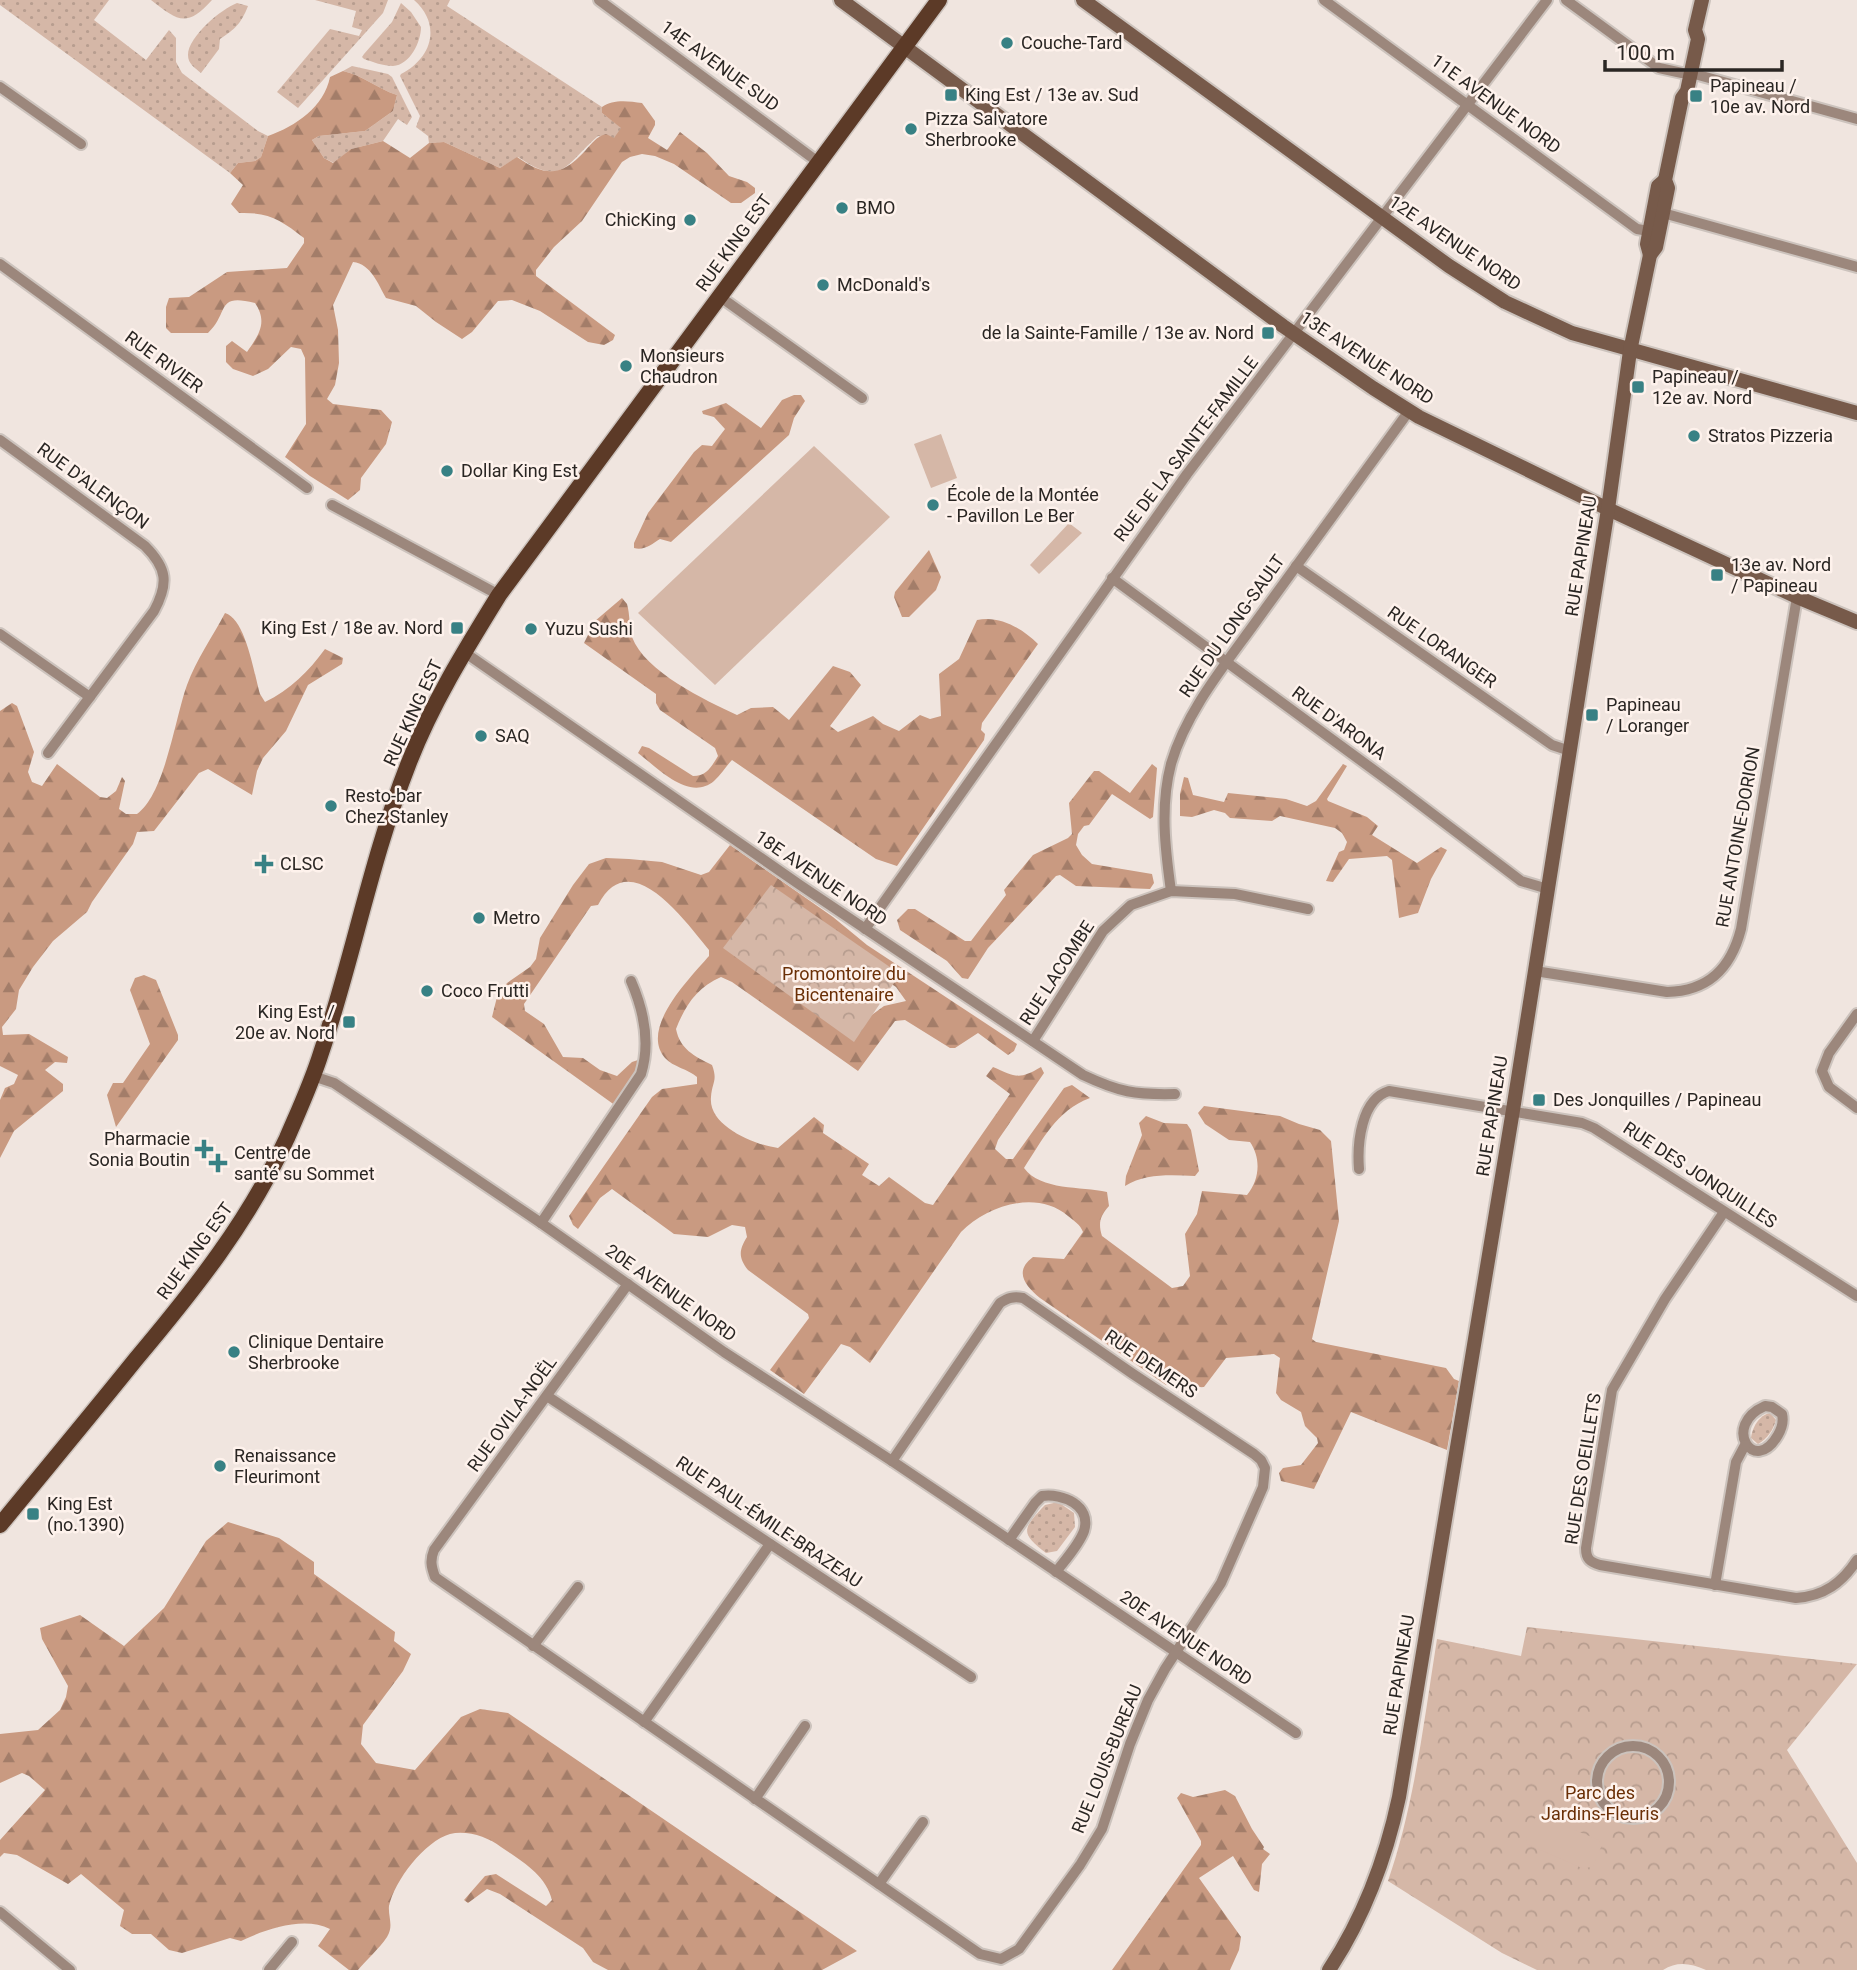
<svg xmlns="http://www.w3.org/2000/svg" width="1857" height="1970" viewBox="0 0 1857 1970" font-family="Roboto,sans-serif">
	<defs>
		<pattern id="grass-dots" width="8" height="8" patternUnits="userSpaceOnUse" patternTransform="scale(1.75)"><rect width="8" height="8" fill="#d5b7a7"/><path d="M2 2h.1M6 6h.1" fill="none" stroke="#b79d8f" stroke-width="1.8" stroke-linecap="round"/></pattern>
		<pattern id="forest-firs" width="22" height="20" patternUnits="userSpaceOnUse" patternTransform="scale(1.75)"><rect width="22" height="20" fill="#c99a81"/><path d="M5 1l3.5 6h-7zM16 11l3.5 6h-7z" fill="#a37d69"/></pattern>
		<pattern id="park-crowns" width="20" height="18" patternUnits="userSpaceOnUse" patternTransform="scale(1.75)"><rect width="20" height="18" fill="#d5b7a7"/><path d="M2 6a3 3 0 1 1 6 0M12 15a3 3 0 1 1 6 0" fill="none" stroke="#b79d8f"/></pattern>
	</defs>
	<rect width="100%" height="100%" fill="#f0e5df"/>
	<g fill="url(#grass-dots)">
		<polygon points="0,0 109,0 94,20 146,60 169,30 176,38 176,62 182,73 258,131 268,136 261,157 255,161 238,163 230,173 0,5"/>
		<path d="M151,0h61c-26,29 -35,20 -61,0z"/>
		<polygon points="315,0 388,0 383,13 298,108 277,92 330,29 359,36 362,30 352,27 356,11"/>
		<path d="M414,0h36l-3,6 155,101v6l20,15 -8,11 -16,-3c-33,28 -34,52 -80,21l-18,11 -56,-26 -15,1 -1,-7 -12,-9 4,-11 -20,-40 1,-2c31,-16 41,-49 13,-74z"/>
		<path d="M237,3l11,3c-7,18 -13,23 -28,33l-1,10 -18,24c-6,-5 -13,-9 -13,-18 0,-18 33,-46 49,-52z"/>
		<path d="M401,3l10,9 10,15c0,15 -11,38 -28,39 -10,0 -20,-4 -29,-7l-2,-2 2,-3 28,-32z"/>
		<path d="M352,66l36,8 4,3 20,40 -5,8 -9,-6 -15,22 -32,8 -17,14 -10,-5 -12,-18 7,-4 46,-5 28,-20 4,-16c-19,-6 -35,-20 -54,-24z"/>
		<path d="M1770,1413l6,7c-3,10 -8,18 -18,24l-7,-6c1,-10 8,-23 19,-25z"/>
		<path d="M1058,1502l16,11 1,14 -18,24 -11,2c-26,-20 -24,-24 -1,-48z"/>
	</g>
	<g fill="url(#forest-firs)" fill-rule="evenodd">
		<path d="M343,71c19,4 35,18 54,24l-4,16 -28,20 -46,5 -7,4 12,18 9,5 18,-14 32,-8 27,17 19,-15 15,-1 56,26 17,-11c29,20 44,20 68,-6 7,-8 11,-14 21,-17l8,4 7,-10 -19,-15v-6c11,-8 26,-6 40,-4l13,18v4l-7,13 19,12 13,-18 27,21 22,23 18,6 8,6v5l-14,10h-10l-57,-39 -19,-8 -13,-2 -12,3 -8,5 -40,59 -28,26 -18,23v6l79,59 -2,5 -9,5 -16,-3 -48,-31 -28,-11 -14,1 -26,31 -10,7 -26,-17 -20,-16 -30,-8c-8,-14 -15,-34 -33,-36l-20,43 5,25 1,33 -4,22 -8,14 6,5 48,6 11,12 -6,22 -25,34 -1,12 -12,10 -38,-24 -25,-19 21,-33 -1,-66 -4,-9 -10,-2 -23,22 -15,7 -20,-7 -7,-7v-16l6,-5 15,11c12,-17 21,-30 8,-49 -40,-10 -25,9 -47,30h-37l-5,-5v-21l3,-9 20,-1 38,-25 60,-4 17,-25v-5c-23,-18 -35,-26 -65,-25l-8,-9 12,-19 -13,-12 8,-10 17,-2 6,-4 7,-21c28,-10 56,-29 62,-59z"/>
		<path d="M794,395h7l4,6 -11,17 -5,17 -118,107 -11,-3c-8,5 -16,12 -26,9v-5l14,-30 46,-61 8,-7 10,1 13,-17 -11,-12 -11,-3 -1,-3 24,-8 35,25 21,-28z"/>
		<polygon points="929,550 941,577 936,590 909,617 902,617 894,597 895,592"/>
		<path d="M622,598l5,6c3,10 2,23 5,33 13,35 73,63 105,78l14,-7 22,-1 16,13 44,-54 17,6 11,13 -31,41 8,6 35,-16 10,8 16,7 21,-16 10,4 11,-3 -2,-42 20,-15 18,-39c22,-5 45,8 61,24l-56,79 -1,7 4,4 -1,6 -87,126 -21,-7 -144,-99c-6,6 -11,15 -18,21 -25,21 -56,-13 -76,-28l4,-7 7,2 44,28c14,0 18,-9 25,-20l-3,-8 -55,-38 -4,-7v-9l-72,-51 11,-22z"/>
		<path d="M225,613c21,6 29,61 35,81l5,8c25,-12 44,-31 60,-53l18,9 -1,6 -34,21 -22,46 -23,27 -6,13 -5,24 -44,-26 -9,4 -45,58 -17,1 -4,12 -41,58 -5,10 -34,29 -20,26 -14,23 -3,19 -14,18 1,8 26,-1 39,23 -1,6 -12,-1 -10,8 18,14v7l-49,40 -14,27v-58l5,-12 9,-4 4,-9 -18,-9v-355l12,-8 5,3 17,46 -6,20 4,10 10,4 15,-22 43,33 7,1 9,-7 6,-14 3,4 -6,28 7,5h11c28,-20 38,-96 50,-129 9,-25 26,-49 38,-72z"/>
		<polygon points="1152,764 1157,768 1153,817 1150,819 1112,794 1089,825 1084,826 1078,834 1076,845 1082,855 1092,864 1152,874 1154,883 1150,889 1076,886 1060,875 1056,876 988,948 968,979 962,978 947,961 900,930 897,920 908,909 915,909 965,941 971,941 1006,895 1004,890 1033,855 1068,838 1072,834 1069,803 1094,771 1099,771 1130,793"/>
		<polygon points="1343,764 1347,766 1327,799 1328,801 1367,817 1378,826 1372,835 1417,863 1441,847 1447,850 1431,879 1418,913 1399,918 1392,860 1387,856 1349,859 1333,882 1326,881 1339,852 1344,850 1347,842 1342,833 1335,828 1280,816 1272,821 1230,818 1225,813 1214,810 1192,817 1180,816 1180,794 1184,777 1188,778 1193,795 1224,802 1228,793 1286,799 1307,806 1316,801"/>
		<path d="M730,845l103,72 34,28 150,99 -3,7 -6,4 -30,-22 -23,15h-5l-45,-28 -10,1 -37,50 -126,-89 -11,-5c-24,10 -36,29 -45,52 4,20 18,27 36,36 6,16 0,17 -1,32 -3,29 44,48 67,51l36,-31 10,8 -1,8 46,31 -7,11 17,11 10,-9 36,26 8,2 77,-111 -24,-18 7,-9c23,10 26,13 48,0l3,6 -46,67 -3,9 11,10h7l51,-71 8,-3 18,13c-34,13 -47,41 -66,70 17,23 57,18 83,24l2,14c-9,10 -11,17 -7,30l70,52 11,-2 7,-10 -5,-42 12,-20 5,-23 45,4c13,-16 14,-37 3,-53l-21,-2 -24,-16 -7,-11 6,-7 76,10 19,8 21,6 11,11 8,80 -27,118 4,3 130,26 8,11 5,2 -12,69 -96,-38 -37,77 -33,-8 -2,-8 4,-5 18,-3 17,-22 -1,-5 -12,-12 -4,-14 -20,-12 -5,-7 4,-35 -6,-4 -48,4 -22,29c-8,1 -8,-4 -15,-6 -8,-2 -16,1 -23,4l-126,-87c-14,-12 -27,-26 -7,-41l31,2 19,-27c-3,-8 -9,-11 -15,-16 -32,-27 -81,-10 -107,16l-91,131 -20,-16 -9,-3 -37,50 -34,-24 39,-52 -1,-4 -60,-44c-10,-13 -9,-20 -1,-33l-2,-10 -13,-2 -24,12 -34,-3 -62,-45 -12,9 -22,31 -5,-4 -4,-9 83,-119 10,-8 35,-5v-7c-9,-8 -24,-10 -32,-19 -26,-30 26,-81 44,-102v-6c-24,-29 -79,-107 -111,-45l-7,1 -67,98 1,7 19,13 19,33 20,1 17,12 17,6 15,-14 6,-2 2,5 -3,9 -21,32 -124,-89 5,-20 10,-14 23,-16 6,-8 4,-21 33,-53 16,-21 17,-6 23,1 33,3 39,13 8,-3zM828,942l68,45 10,14 -22,5 -26,19z"/>
		<polygon points="144,975 156,980 178,1035 178,1040 116,1127 107,1095 113,1083 123,1083 150,1044 130,990 135,978"/>
		<path d="M1146,1116l18,7 23,1 4,6 8,41 -4,5c-24,-1 -49,-3 -70,10l1,-10 16,-41 -3,-12z"/>
		<path d="M228,1522l51,16 35,24v12l81,58 -1,9 17,13 -8,17 -40,54 -2,19 15,19 39,7 46,-53 19,-8 28,4 349,238 -35,19h-214l-15,-8 -10,-14 -83,-54 -13,-5 -19,14 -4,-3 21,-24 11,-2 50,32 6,-6c-6,-25 -30,-39 -51,-53 -13,-10 -34,-17 -51,-13 -25,7 -56,47 -61,72 -1,11 5,20 -2,31 -8,12 -20,22 -29,33h-9l-31,-24 12,-17c-26,-13 -64,0 -89,12l-11,-3 -48,15 -13,-3 -18,-16h-19l-12,-8 4,-16 -43,-36 -13,10 -51,-29 -13,-2 -4,4v-17l45,-50 -16,-14 -7,-3 -22,10v-49l38,-4 22,-20 6,-13 2,-11 -26,-47 -2,-11 40,-13 44,31 40,-38 42,-67z"/>
		<polygon points="1225,1790 1235,1796 1252,1829 1264,1847 1263,1849 1270,1854 1262,1864 1259,1892 1254,1890 1233,1856 1199,1878 1241,1937 1239,1950 1230,1970 1112,1970 1201,1845 1201,1841 1177,1798 1181,1793 1193,1797"/>
	</g>
	<g fill="url(#park-crowns)">
		<polygon points="771,885 900,974 854,1042 723,948"/>
		<path d="M1527,1627l330,37 -70,86 70,113v107h-151c-16,-7 -29,-9 -43,0h-126l-35,-17 -114,-72c27,-78 36,-161 49,-242l84,17z"/>
	</g>
	<g fill="#d5b7a7">
		<polygon points="941,434 957,478 931,488 914,444"/>
		<polygon points="814,446 890,517 715,685 638,613"/>
		<polygon points="1069,523 1082,533 1039,574 1030,565"/>
		<path d="M1538,1815l61,25 2,7 -8,19 -9,3 -57,-25c-3,-9 4,-23 11,-29z"/>
	</g>
	<g fill="none" stroke-linecap="round" stroke-linejoin="round">
		<defs>
			<g id="street">
				<polyline points="599,0 818,162"/>
				<polyline points="1324,0 1637,229 1649,231"/>
				<polyline points="1566,0 1659,68 1682,73"/>
				<polyline points="1691,73 1857,119"/>
				<polyline points="0,87 81,144"/>
				<polyline points="1663,213 1857,267"/>
				<polyline points="0,264 307,488"/>
				<polyline points="719,296 862,398"/>
				<path d="M0,440l145,106c22,22 24,37 9,65l-106,142"/>
				<polyline points="332,505 499,595"/>
				<polyline points="1296,566 1552,745 1570,751"/>
				<polyline points="1112,578 1397,787 1521,881 1548,889"/>
				<polyline points="0,634 90,697"/>
				<path d="M464,652l336,233 283,190c36,17 52,20 92,19"/>
				<path d="M1171,891c-6,-43 -11,-85 0,-127 15,-52 53,-98 84,-141 51,-71 103,-141 154,-212"/>
				<polyline points="865,929 1187,474 1547,0"/>
				<path d="M1535,971l132,21c42,-1 64,-24 74,-63l56,-332"/>
				<polyline points="1857,1014 1829,1053 1822,1071 1829,1087 1857,1108"/>
				<polyline points="1033,1041 1103,931 1131,905 1171,891 1235,894 1308,909"/>
				<polyline points="313,1076 334,1083 541,1223 724,1352 892,1461 1296,1733"/>
				<path d="M1359,1169c-2,-25 2,-70 30,-78l193,32 12,5 263,168"/>
				<path d="M1724,1212l-59,87 -53,91 -26,158c0,11 4,14 14,17l196,33c28,-2 46,-15 61,-38"/>
				<path d="M541,1223l100,-149c10,-32 3,-63 -10,-93"/>
				<path d="M628,1284l-194,266c-4,10 -3,16 1,27l545,377 21,5 18,-10 61,-84 22,-36 28,-85 18,-44 17,-31 56,-86 42,-96 2,-19 -4,-8 -7,-6 -121,-80 -110,-76c-10,-2 -15,0 -23,5l-108,158"/>
				<polyline points="547,1396 971,1677"/>
				<path d="M1765,1406l7,1 10,7c2,8 0,14 -4,21 -24,42 -57,-10 -13,-29z"/>
				<path d="M1009,1540l26,-37 7,-7c20,-3 50,9 42,35 -5,14 -19,29 -28,41"/>
				<polyline points="1715,1585 1736,1462 1745,1445"/>
				<polyline points="533,1646 578,1587"/>
				<polyline points="644,1722 770,1544"/>
				<circle cx="1633" cy="1782" r="36"/>
				<polyline points="755,1799 805,1726"/>
				<polyline points="879,1884 923,1822"/>
				<polyline points="0,1912 70,1970"/>
				<polyline points="269,1970 292,1942"/>
			</g>
			<g id="secondary">
				<polyline points="841,0 1283,326 1373,388 1419,417 1608,509 1797,597 1857,622"/>
				<polyline points="1083,0 1449,266 1505,302 1572,333 1857,413"/>
				<polyline points="1650,255 1647,244 1658,186 1665,180"/>
				<path d="M1329,1970c35,-53 57,-112 70,-173l114,-687 95,-601 22,-158 20,-96 6,-8 12,-59 -3,-8 17,-82 5,-7 11,-52 -3,-9 7,-30"/>
			</g>
			<path id="primary" d="M0,1525c45,-55 91,-110 136,-166 58,-69 113,-138 151,-221 12,-28 25,-56 34,-85 32,-95 50,-194 87,-288 23,-60 57,-115 91,-170l440,-595"/>
		</defs>
		<use href="#street" stroke="#ccc3bd" stroke-width="14"/>
		<use href="#secondary" stroke="#ccc3bd" stroke-width="18"/>
		<use href="#primary" stroke="#ccc3bd" stroke-width="19"/>
		<use href="#street" stroke="#9c877c" stroke-width="10"/>
		<use href="#secondary" stroke="#775a4a" stroke-width="14"/>
		<use href="#primary" stroke="#5c3a27" stroke-width="16"/>
	</g>
	<g fill="#388184" stroke="#fef2ec" stroke-width="2.5">
		<circle cx="1007" cy="43" r="7"/>
		<rect x="944" y="88" width="14" height="14" rx="3.5"/>
		<rect x="1689" y="89" width="14" height="14" rx="3.5"/>
		<circle cx="911" cy="129" r="7"/>
		<circle cx="842" cy="208" r="7"/>
		<circle cx="690" cy="220" r="7"/>
		<circle cx="823" cy="285" r="7"/>
		<rect x="1261" y="326" width="14" height="14" rx="3.5"/>
		<circle cx="626" cy="366" r="7"/>
		<rect x="1631" y="380" width="14" height="14" rx="3.5"/>
		<circle cx="1694" cy="436" r="7"/>
		<circle cx="447" cy="471" r="7"/>
		<circle cx="933" cy="505" r="7"/>
		<rect x="1710" y="568" width="14" height="14" rx="3.5"/>
		<rect x="450" y="621" width="14" height="14" rx="3.5"/>
		<circle cx="531" cy="629" r="7"/>
		<rect x="1585" y="708" width="14" height="14" rx="3.5"/>
		<circle cx="481" cy="736" r="7"/>
		<circle cx="331" cy="806" r="7"/>
		<path d="M260.5 853.5h7v7h7v7h-7v7h-7v-7h-7v-7h7z"/>
		<circle cx="479" cy="918" r="7"/>
		<circle cx="427" cy="991" r="7"/>
		<rect x="342" y="1015" width="14" height="14" rx="3.5"/>
		<rect x="1532" y="1093" width="14" height="14" rx="3.5"/>
		<path d="M200.5 1138.5h7v7h7v7h-7v7h-7v-7h-7v-7h7z"/>
		<path d="M214.5 1152.5h7v7h7v7h-7v7h-7v-7h-7v-7h7z"/>
		<circle cx="234" cy="1352" r="7"/>
		<circle cx="220" cy="1466" r="7"/>
		<rect x="26" y="1507" width="14" height="14" rx="3.5"/>
	</g>
	<g text-anchor="middle" stroke-width="5" stroke-linejoin="round" paint-order="stroke">
		<g font-size="18" fill="#2a2623" stroke="#fef2ec" text-anchor="start">
			<text x="1021" y="49">Couche-Tard</text>
			<text x="1710" y="92">Papineau /<tspan x="1710" dy="21">10e av. Nord</tspan></text>
			<text x="965" y="101">King Est / 13e av. Sud</text>
			<text x="925" y="125">Pizza Salvatore<tspan x="925" dy="21">Sherbrooke</tspan></text>
			<text x="856" y="214">BMO</text>
			<text x="676" y="226" text-anchor="end">ChicKing</text>
			<text x="837" y="291">McDonald's</text>
			<text x="1254" y="339" text-anchor="end">de la Sainte-Famille / 13e av. Nord</text>
			<text x="640" y="362">Monsieurs<tspan x="640" dy="21">Chaudron</tspan></text>
			<text x="1652" y="383">Papineau /<tspan x="1652" dy="21">12e av. Nord</tspan></text>
			<text x="1708" y="442">Stratos Pizzeria</text>
			<text x="461" y="477">Dollar King Est</text>
			<text x="947" y="501">École de la Montée<tspan x="947" dy="21">- Pavillon Le Ber</tspan></text>
			<text x="1731" y="571">13e av. Nord<tspan x="1731" dy="21">/ Papineau</tspan></text>
			<text x="443" y="634" text-anchor="end">King Est / 18e av. Nord</text>
			<text x="545" y="635">Yuzu Sushi</text>
			<text x="1606" y="711">Papineau<tspan x="1606" dy="21">/ Loranger</tspan></text>
			<text x="495" y="742">SAQ</text>
			<text x="345" y="802">Resto-bar<tspan x="345" dy="21">Chez Stanley</tspan></text>
			<text x="280" y="870">CLSC</text>
			<text x="493" y="924">Metro</text>
			<text x="441" y="997">Coco Frutti</text>
			<text x="335" y="1018" text-anchor="end">King Est /<tspan x="335" dy="21">20e av. Nord</tspan></text>
			<text x="1553" y="1106">Des Jonquilles / Papineau</text>
			<text x="190" y="1145" text-anchor="end">Pharmacie<tspan x="190" dy="21">Sonia Boutin</tspan></text>
			<text x="234" y="1159">Centre de<tspan x="234" dy="21">santé su Sommet</tspan></text>
			<text x="248" y="1348">Clinique Dentaire<tspan x="248" dy="21">Sherbrooke</tspan></text>
			<text x="234" y="1462">Renaissance<tspan x="234" dy="21">Fleurimont</tspan></text>
			<text x="47" y="1510">King Est<tspan x="47" dy="21">(no.1390)</tspan></text>
		</g>
		<g font-size="18" fill="#2a2623" stroke="#fef2ec">
			<text transform="translate(720 66) rotate(36)" y="6">14E AVENUE SUD</text>
			<text transform="translate(1496 104) rotate(36)" y="6">11E AVENUE NORD</text>
			<text transform="translate(734 243) rotate(-54)" y="6">RUE KING EST</text>
			<text transform="translate(1455 243) rotate(34)" y="6">12E AVENUE NORD</text>
			<text transform="translate(1367 358) rotate(33)" y="6">13E AVENUE NORD</text>
			<text transform="translate(164 362) rotate(36)" y="6">RUE RIVIER</text>
			<text transform="translate(1186 449) rotate(-53)" y="6">RUE DE LA SAINTE-FAMILLE</text>
			<text transform="translate(93 486) rotate(36)" y="6">RUE D'ALENÇON</text>
			<text transform="translate(1581 556) rotate(-81)" y="6">RUE PAPINEAU</text>
			<text transform="translate(1232 626) rotate(-55)" y="6">RUE DU LONG-SAULT</text>
			<text transform="translate(1442 647) rotate(35)" y="6">RUE LORANGER</text>
			<text transform="translate(413 713) rotate(-65)" y="6">RUE KING EST</text>
			<text transform="translate(1339 723) rotate(36)" y="6">RUE D'ARONA</text>
			<text transform="translate(1738 837) rotate(-80)" y="6">RUE ANTOINE-DORION</text>
			<text transform="translate(821 878) rotate(34)" y="6">18E AVENUE NORD</text>
			<text transform="translate(1057 973) rotate(-57)" y="6">RUE LACOMBE</text>
			<text transform="translate(1492 1116) rotate(-81)" y="6">RUE PAPINEAU</text>
			<text transform="translate(1700 1175) rotate(33)" y="6">RUE DES JONQUILLES</text>
			<text transform="translate(195 1251) rotate(-54)" y="6">RUE KING EST</text>
			<text transform="translate(671 1293) rotate(35)" y="6">20E AVENUE NORD</text>
			<text transform="translate(1151 1364) rotate(34)" y="6">RUE DEMERS</text>
			<text transform="translate(512 1414) rotate(-54)" y="6">RUE OVILA-NOËL</text>
			<text transform="translate(1583 1469) rotate(-81)" y="6">RUE DES OEILLETS</text>
			<text transform="translate(769 1522) rotate(34)" y="6">RUE PAUL-ÉMILE-BRAZEAU</text>
			<text transform="translate(1186 1638) rotate(34)" y="6">20E AVENUE NORD</text>
			<text transform="translate(1399 1675) rotate(-81)" y="6">RUE PAPINEAU</text>
			<text transform="translate(1107 1759) rotate(-68)" y="6">RUE LOUIS-BUREAU</text>
		</g>
		<g font-size="18" fill="#6a2f06" stroke="#fef2ec">
			<text x="844" y="980">Promontoire du<tspan x="844" dy="21">Bicentenaire</tspan></text>
			<text x="1600" y="1799">Parc des<tspan x="1600" dy="21">Jardins-Fleuris</tspan></text>
		</g>
	</g>
	<path d="M1605 60v10h177v-10" fill="none" stroke="#2a2623" stroke-width="3.5"/>
	<text x="1616" y="60" font-size="21" fill="#2a2623" stroke="#fef2ec" stroke-width="5" paint-order="stroke">100 m</text>
</svg>
